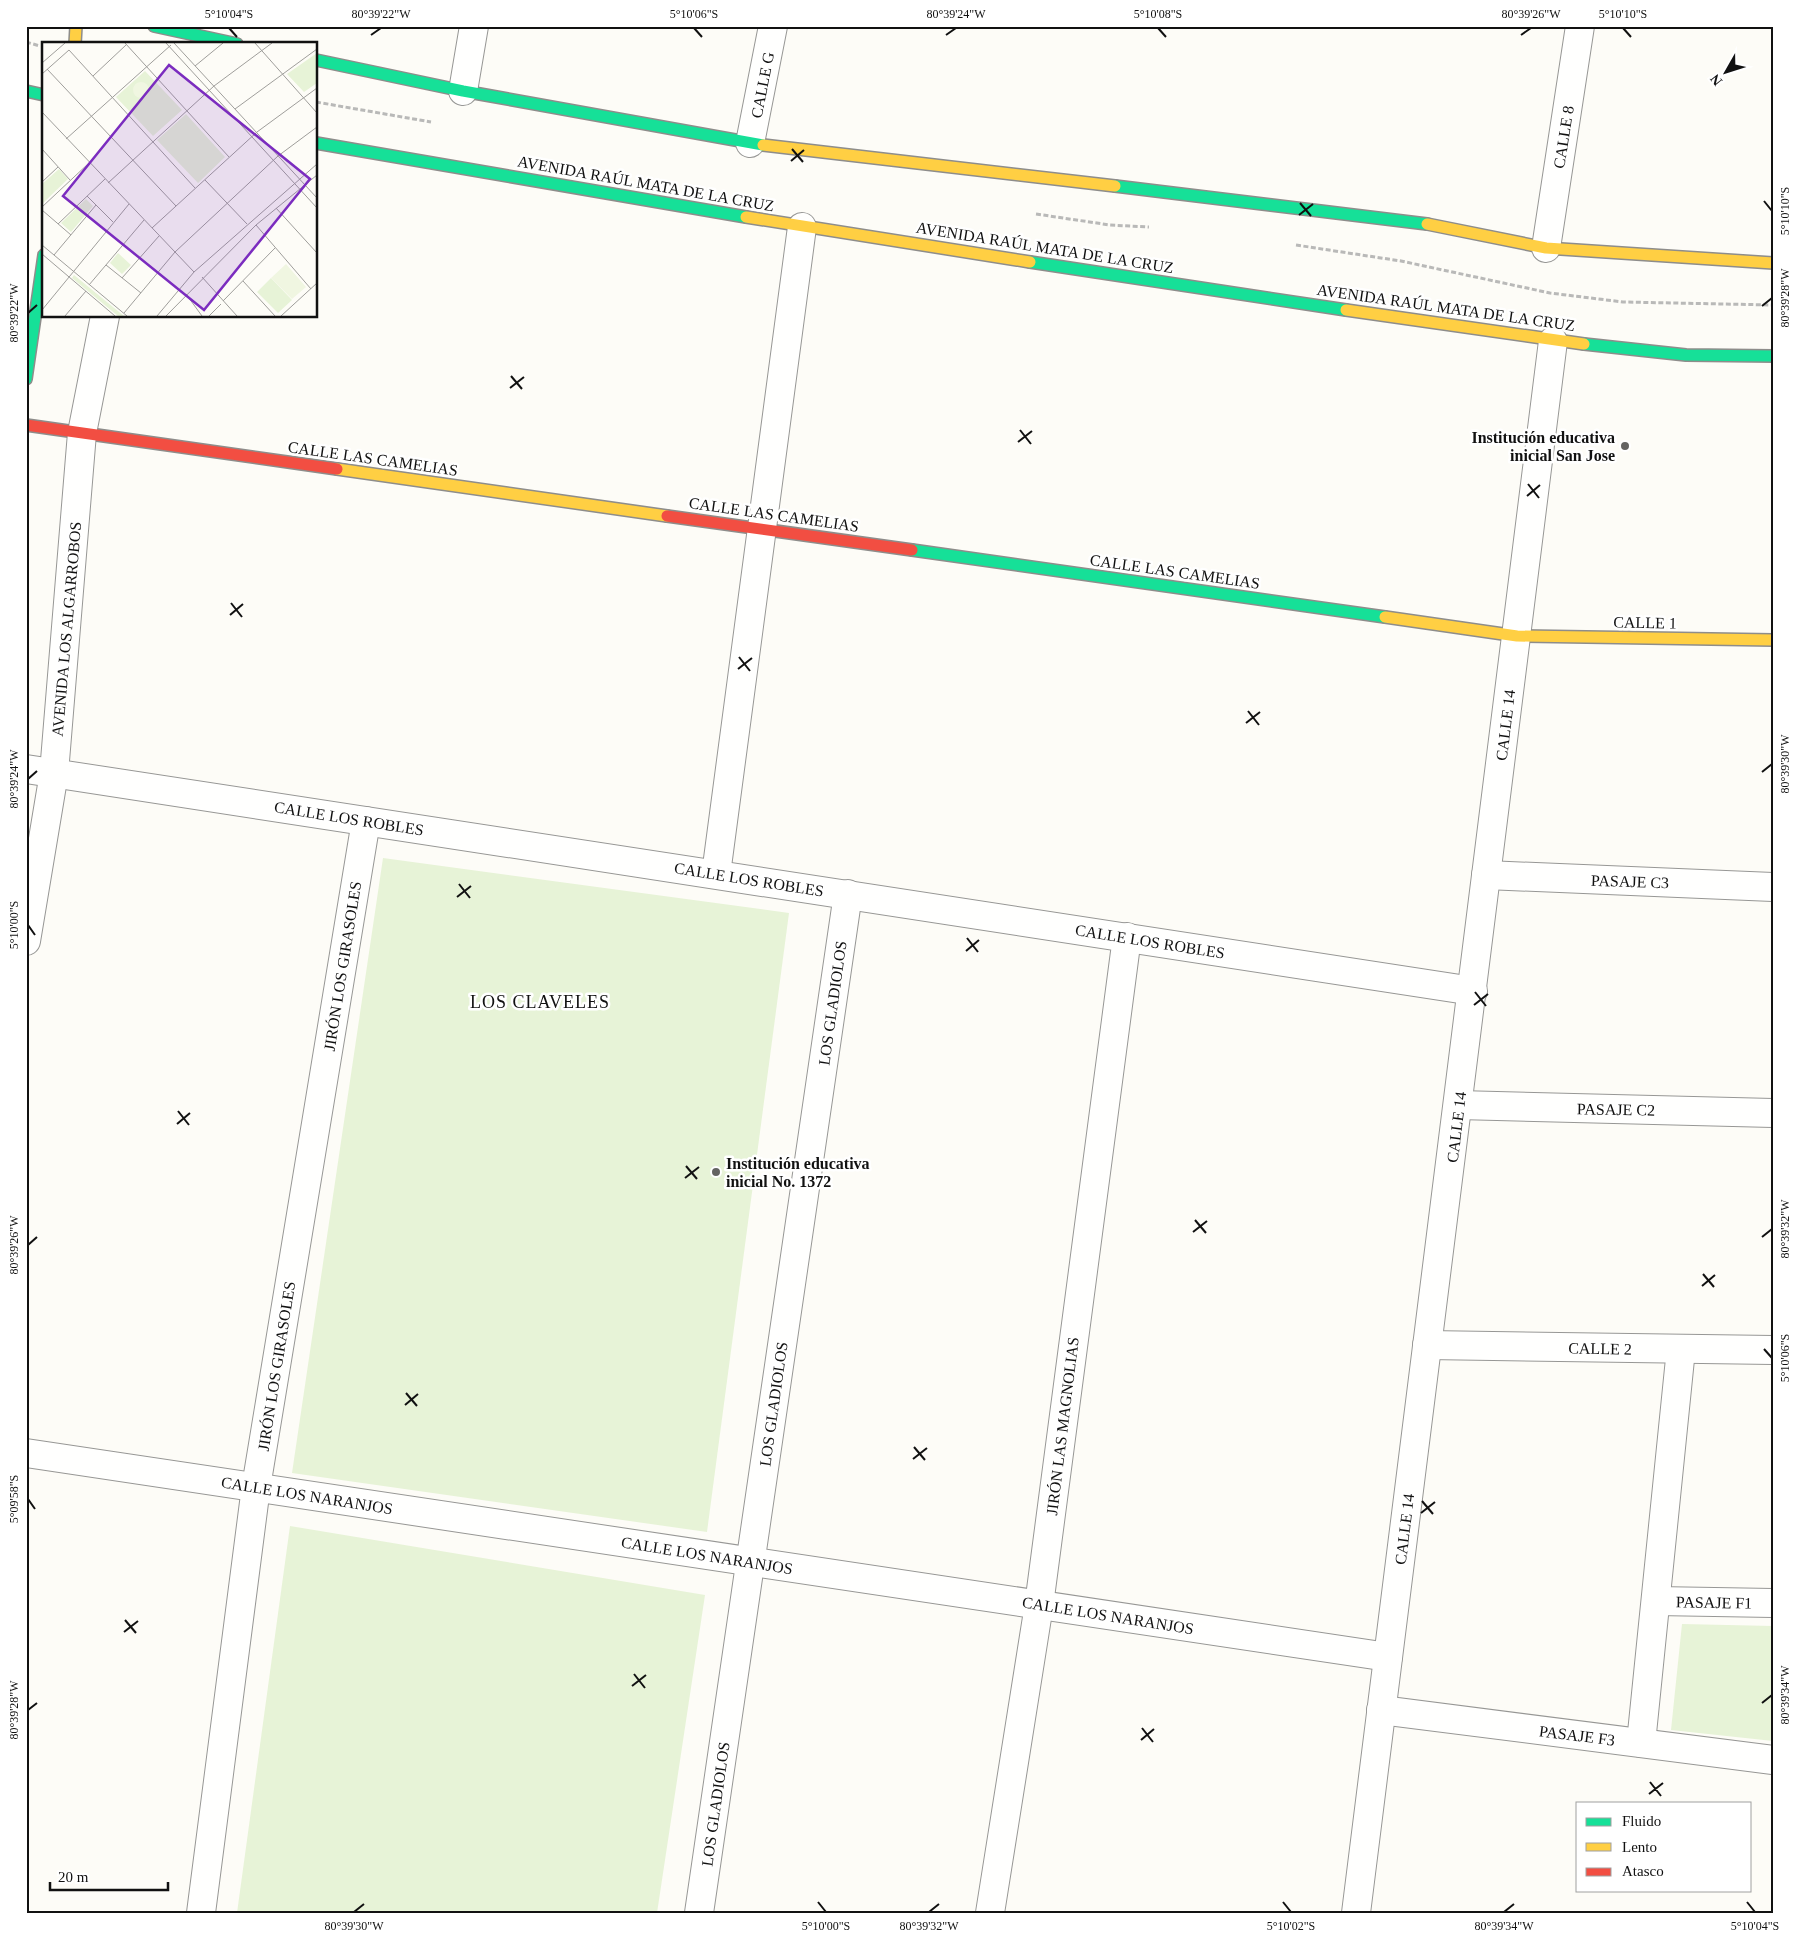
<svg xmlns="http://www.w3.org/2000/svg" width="1799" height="1939" viewBox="0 0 1799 1939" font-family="'Times New Roman',serif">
	<rect width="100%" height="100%" fill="#fdfcf7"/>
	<g fill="#e7f3d7">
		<polygon points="383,858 789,913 707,1532 292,1473"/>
		<polygon points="290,1526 705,1595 657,1913 237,1913"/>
		<polygon points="1682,1624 1773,1626 1773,1741 1671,1730"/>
	</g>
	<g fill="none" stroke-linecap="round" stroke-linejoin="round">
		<defs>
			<g id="street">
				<polyline points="463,91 474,26"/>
				<polyline points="750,143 773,26"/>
				<polyline points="1546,248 1580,26"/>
				<polyline points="26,769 1473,991"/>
				<polyline points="716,874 802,227"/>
				<polyline points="1486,875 1773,887"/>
				<polyline points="26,941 54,773 82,433 105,316"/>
				<polyline points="1458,1105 1773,1113"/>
				<polyline points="1427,1345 1773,1350"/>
				<polyline points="26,1453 1388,1657"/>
				<polyline points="1656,1601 1773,1603"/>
				<polyline points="1381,1710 1773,1760"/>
				<polyline points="1641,1743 1681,1349"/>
				<polyline points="201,1913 256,1487 366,821"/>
				<polyline points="699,1913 848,894"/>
				<polyline points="990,1913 1039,1605 1127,937"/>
				<polyline points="1356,1913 1553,341"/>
			</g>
			<g id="fast">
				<polyline points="154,26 237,44"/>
				<polyline points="316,60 463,91 763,145"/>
				<polyline points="26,91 44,95"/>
				<polyline points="316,143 746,217"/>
				<polyline points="1115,186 1427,224"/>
				<polyline points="1030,262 1346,310"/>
				<polyline points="1584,344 1686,355 1773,356"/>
				<polyline points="26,379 44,255"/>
				<polyline points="912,550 1385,617"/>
			</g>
			<g id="slow">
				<polyline points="75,44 76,26"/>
				<polyline points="763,145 1115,186"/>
				<polyline points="746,217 1030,262"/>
				<polyline points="1427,224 1546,248 1773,263"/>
				<polyline points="1346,310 1584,344"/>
				<polyline points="337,469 667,516"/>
				<polyline points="1385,617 1517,636 1773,640"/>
			</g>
			<g id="jam">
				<polyline points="26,425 337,469"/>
				<polyline points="667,516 912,550"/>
			</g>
		</defs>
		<use href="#street" stroke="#979795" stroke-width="30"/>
		<use href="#fast" stroke="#8e8d8b" stroke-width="14"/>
		<use href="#slow" stroke="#8e8d8b" stroke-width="14"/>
		<use href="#jam" stroke="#8e8d8b" stroke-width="14"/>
		<g stroke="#b9b9b8" stroke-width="3" stroke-dasharray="5 2.5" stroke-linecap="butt">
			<polyline points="26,42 40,46"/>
			<polyline points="316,102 431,122"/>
			<polyline points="1036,214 1110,225 1149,227"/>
			<polyline points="1296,245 1401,261 1550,293 1623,302 1773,305"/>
		</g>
		<use href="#street" stroke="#fffffe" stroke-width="28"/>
		<use href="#fast" stroke="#16e098" stroke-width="11"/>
		<use href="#slow" stroke="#ffcf43" stroke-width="11"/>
		<use href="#jam" stroke="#f24e42" stroke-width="11"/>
	</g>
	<path fill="none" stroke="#111" stroke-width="2" d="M229,28l8,9M694,28l8,9M1158,28l8,9M1623,28l8,9M371,35l10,-7M946,35l10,-7M1521,35l10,-7M792,149l11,13M791,161l13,-11M1764,201l8,10M1300,203l11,13M1299,215l14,-11M1762,306l10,-8M28,313l9,-8M511,376l11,13M510,388l14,-11M1020,430l11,14M1018,442l14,-11M1528,484l11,14M1527,496l13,-11M231,603l11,14M230,615l13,-11M739,657l11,14M738,669l14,-11M1248,711l11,14M1246,723l14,-11M1762,772l10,-8M28,779l9,-8M459,884l11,14M457,897l14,-11M28,925l7,10M967,938l11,14M966,951l13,-11M1475,992l11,14M1474,1005l14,-11M178,1111l11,14M177,1124l13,-11M686,1166l11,13M685,1178l14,-11M1195,1220l11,13M1193,1232l14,-11M1762,1237l10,-8M28,1245l9,-8M1703,1274l11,13M1702,1286l13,-11M1764,1349l8,9M406,1393l11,13M405,1405l13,-11M914,1447l11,13M913,1459l14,-11M28,1499l7,10M1422,1501l11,13M1421,1513l14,-11M125,1620l11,13M124,1632l14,-11M634,1674l11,14M632,1686l14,-11M1762,1703l10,-8M28,1710l9,-7M1142,1728l11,14M1141,1740l13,-11M1650,1782l11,14M1649,1794l14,-11M818,1902l8,10M1283,1902l8,10M1747,1902l8,10M354,1912l10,-8M929,1912l10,-8M1504,1912l10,-8"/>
	<g fill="#646362" stroke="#fff" stroke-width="2">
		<circle cx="1625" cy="446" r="5"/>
		<circle cx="716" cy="1172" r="5"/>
	</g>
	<g text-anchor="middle" stroke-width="5" stroke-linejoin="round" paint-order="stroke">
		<g font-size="16" fill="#111" stroke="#fff">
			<text transform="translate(762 85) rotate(-79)" y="6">CALLE G</text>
			<text transform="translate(1563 137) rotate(-81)" y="6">CALLE 8</text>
			<text transform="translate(646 183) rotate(10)" y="6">AVENIDA RAÚL MATA DE LA CRUZ</text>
			<text transform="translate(1045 247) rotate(9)" y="6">AVENIDA RAÚL MATA DE LA CRUZ</text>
			<text transform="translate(1446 307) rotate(8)" y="6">AVENIDA RAÚL MATA DE LA CRUZ</text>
			<text transform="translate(373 458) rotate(8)" y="6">CALLE LAS CAMELIAS</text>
			<text transform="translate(774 514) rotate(8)" y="6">CALLE LAS CAMELIAS</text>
			<text transform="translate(1175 571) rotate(8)" y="6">CALLE LAS CAMELIAS</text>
			<text transform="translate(1645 622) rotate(1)" y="6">CALLE 1</text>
			<text transform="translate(66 629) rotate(-85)" y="6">AVENIDA LOS ALGARROBOS</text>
			<text transform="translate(1505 725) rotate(-83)" y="6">CALLE 14</text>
			<text transform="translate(349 818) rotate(9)" y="6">CALLE LOS ROBLES</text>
			<text transform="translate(749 879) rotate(9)" y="6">CALLE LOS ROBLES</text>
			<text transform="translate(1630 881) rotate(2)" y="6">PASAJE C3</text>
			<text transform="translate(1150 941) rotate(9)" y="6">CALLE LOS ROBLES</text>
			<text transform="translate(342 966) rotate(-81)" y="6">JIRÓN LOS GIRASOLES</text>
			<text transform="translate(832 1003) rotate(-82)" y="6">LOS GLADIOLOS</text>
			<text transform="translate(1616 1109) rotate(1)" y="6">PASAJE C2</text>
			<text transform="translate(1456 1127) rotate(-83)" y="6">CALLE 14</text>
			<text transform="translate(1600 1348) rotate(1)" y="6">CALLE 2</text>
			<text transform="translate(276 1366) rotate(-81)" y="6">JIRÓN LOS GIRASOLES</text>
			<text transform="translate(773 1404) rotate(-82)" y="6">LOS GLADIOLOS</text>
			<text transform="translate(1062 1426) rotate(-83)" y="6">JIRÓN LAS MAGNOLIAS</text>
			<text transform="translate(307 1495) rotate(9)" y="6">CALLE LOS NARANJOS</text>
			<text transform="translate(1404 1529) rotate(-83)" y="6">CALLE 14</text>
			<text transform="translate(707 1555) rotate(9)" y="6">CALLE LOS NARANJOS</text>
			<text transform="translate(1714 1602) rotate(1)" y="6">PASAJE F1</text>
			<text transform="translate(1108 1615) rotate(9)" y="6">CALLE LOS NARANJOS</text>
			<text transform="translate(1577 1735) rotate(7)" y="6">PASAJE F3</text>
			<text transform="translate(715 1804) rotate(-82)" y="6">LOS GLADIOLOS</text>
		</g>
		<g font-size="16" font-weight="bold" fill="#111" stroke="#fff" text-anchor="end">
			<text x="1615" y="443">Institución educativa<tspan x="1615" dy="18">inicial San Jose</tspan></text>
			<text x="726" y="1169" text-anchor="start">Institución educativa<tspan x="726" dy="18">inicial No. 1372</tspan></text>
		</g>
		<g font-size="18" letter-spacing="1" fill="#111" stroke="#fff">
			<text x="540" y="1008">LOS CLAVELES</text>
		</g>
	</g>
	<g transform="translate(42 42)">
		<rect width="275" height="275" fill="#fdfcf7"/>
		<path d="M275,11v30l-13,9 -17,-18zM103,29l37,39 -29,26 -37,-39zM144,72l39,43 -27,26 -41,-43zM17,127l9,10 -26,25v-20zM44,157l7,7 -22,26 -10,-9zM76,211l13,12 -9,9 -12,-11zM32,233l50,41h-6l-46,-38zM229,236l21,22 -14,13 -21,-21z" fill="#e7f3d7"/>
		<path d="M91 48a8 8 0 1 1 16 0a8 8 0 1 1-16 0ZM244,222l20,23 -14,12 -21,-21z" fill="#f0f6e1"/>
		<path fill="none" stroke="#9f9e9b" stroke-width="1" d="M83,1l104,114M124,1l151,165M132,1l143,155M213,1l62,70M0,21l23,-20M153,24l28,-23M5,27l129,137M0,32l27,-24 126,138M51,34l33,-31M193,67l82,-60M0,70l152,160M24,97l105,-94M0,107l28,31M163,138l42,44M0,140l16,-15M66,141l106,-97 58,-43M45,154l26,26M0,165l47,-44M234,166l41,45M0,168l29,25M16,182l47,-45M214,183l55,64M110,186l105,-96 60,-44M0,203l85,71M0,212l73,62M12,213l42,-50M64,223l35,28M160,235l35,39M80,236l37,-42M201,239l32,35M47,243l55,-65M144,252l16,22M181,259l52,-53M0,268l87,-106M82,271l51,-61 103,-96 39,-29M23,274l21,-25M115,274l37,-44 123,-108M124,274l90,-91 61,-50M167,274l12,-12M239,274l36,-33"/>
		<path fill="#7b2cbf" fill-opacity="0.15" stroke="#7b2cbf" stroke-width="2.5" d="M127,23l141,114 -106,131 -141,-114z"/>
		<rect width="275" height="275" fill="none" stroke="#111" stroke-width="2.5"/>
	</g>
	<rect width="1799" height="1939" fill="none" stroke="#ffffff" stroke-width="55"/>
	<rect x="1576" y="1802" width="175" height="90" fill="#ffffff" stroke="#a0a0a0"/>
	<rect x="1586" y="1818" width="25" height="8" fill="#16e098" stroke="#a0a0a0"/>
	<text x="1622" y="1826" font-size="15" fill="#111111">Fluido</text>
	<rect x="1586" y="1843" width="25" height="8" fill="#ffcf43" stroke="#a0a0a0"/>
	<text x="1622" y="1852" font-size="15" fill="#111111">Lento</text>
	<rect x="1586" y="1868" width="25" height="8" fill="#f24e42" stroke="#a0a0a0"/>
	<text x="1622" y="1876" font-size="15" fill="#111111">Atasco</text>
	<g transform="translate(1726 72) rotate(231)" stroke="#ffffff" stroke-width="4" paint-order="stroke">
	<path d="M0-4L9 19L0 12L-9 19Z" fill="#111111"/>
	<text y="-8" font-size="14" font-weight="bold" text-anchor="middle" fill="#111111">N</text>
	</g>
	<path d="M50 1882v8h118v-8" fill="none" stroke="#111111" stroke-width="2.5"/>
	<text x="58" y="1882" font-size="15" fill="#111111" stroke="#ffffff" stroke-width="4" paint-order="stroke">20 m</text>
	<rect x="28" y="28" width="1744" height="1884" fill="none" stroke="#111" stroke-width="2"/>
	<g font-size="12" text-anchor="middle" fill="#111">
		<text x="229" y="18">5°10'04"S</text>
		<text x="381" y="18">80°39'22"W</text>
		<text x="694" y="18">5°10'06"S</text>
		<text x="956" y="18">80°39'24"W</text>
		<text x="1158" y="18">5°10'08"S</text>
		<text x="1531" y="18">80°39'26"W</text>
		<text x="1623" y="18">5°10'10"S</text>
		<text transform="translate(1785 211) rotate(-90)" y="4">5°10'10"S</text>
		<text transform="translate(1785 298) rotate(-90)" y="4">80°39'28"W</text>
		<text transform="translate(14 313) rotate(-90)" y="4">80°39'22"W</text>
		<text transform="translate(1785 764) rotate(-90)" y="4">80°39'30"W</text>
		<text transform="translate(14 779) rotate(-90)" y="4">80°39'24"W</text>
		<text transform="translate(14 925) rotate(-90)" y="4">5°10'00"S</text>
		<text transform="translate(1785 1229) rotate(-90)" y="4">80°39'32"W</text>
		<text transform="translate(14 1245) rotate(-90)" y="4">80°39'26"W</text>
		<text transform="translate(1785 1358) rotate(-90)" y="4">5°10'06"S</text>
		<text transform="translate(14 1499) rotate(-90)" y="4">5°09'58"S</text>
		<text transform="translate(1785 1695) rotate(-90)" y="4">80°39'34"W</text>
		<text transform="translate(14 1710) rotate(-90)" y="4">80°39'28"W</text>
		<text x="354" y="1930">80°39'30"W</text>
		<text x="826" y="1930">5°10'00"S</text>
		<text x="929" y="1930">80°39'32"W</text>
		<text x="1291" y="1930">5°10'02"S</text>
		<text x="1504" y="1930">80°39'34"W</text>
		<text x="1755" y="1930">5°10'04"S</text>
	</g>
</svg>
